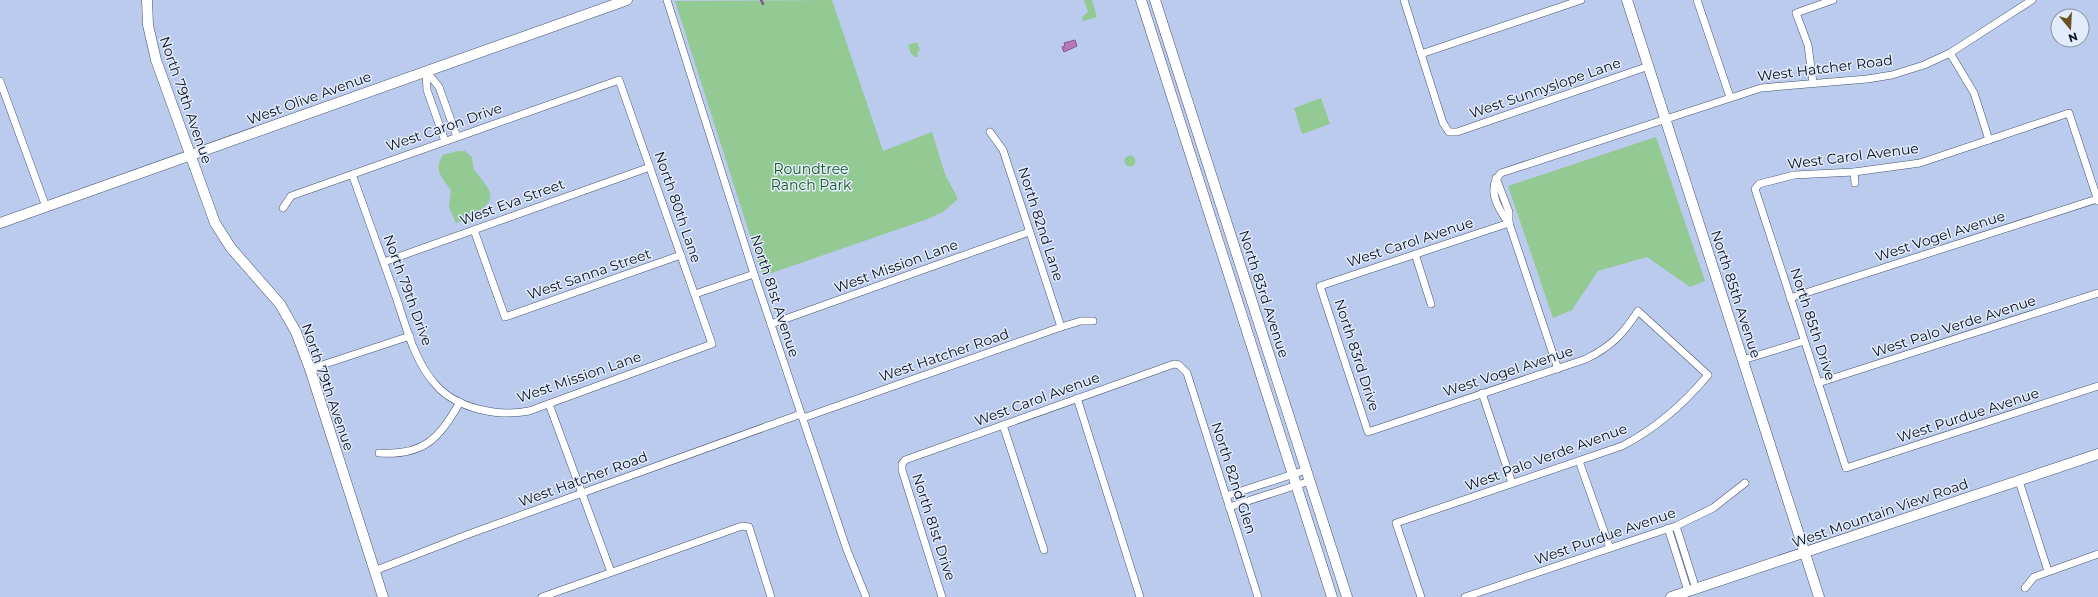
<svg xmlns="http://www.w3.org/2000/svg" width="2098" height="597" viewBox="0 0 2098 597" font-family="Montserrat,sans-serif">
	<rect width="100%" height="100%" fill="#bbcbed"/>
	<g fill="#93c992">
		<polygon points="832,0 883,151 932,132 945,174 958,199 943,212 925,220 763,276 675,1"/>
		<polygon points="1084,0 1092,0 1097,17 1083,21 1082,17 1088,12"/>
		<polygon points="917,42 920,50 917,53 918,57 916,57 911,54 908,45"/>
		<polygon points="1321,98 1330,124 1302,134 1294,108"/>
		<polygon points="1656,137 1705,281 1690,287 1647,257 1598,271 1572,310 1553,318 1508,186"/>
		<path d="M457,151h8l7,6c1,5 0,11 4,15 10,14 26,26 1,40 -8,4 -12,9 -21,11l-7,-16 2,-17c-9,-13 -18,-20 -8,-35z"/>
		<circle cx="1130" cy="161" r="5.5"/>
	</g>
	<polygon fill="#b678ba" stroke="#825889" points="1075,40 1077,46 1064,52 1062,47 1065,46 1064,43"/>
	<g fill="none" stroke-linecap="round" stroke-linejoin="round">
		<polyline stroke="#825889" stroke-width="2.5" points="761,0 763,4"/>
		<defs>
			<g id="street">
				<polyline points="667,0 754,274 847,550 866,597"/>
				<polyline points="1404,0 1443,123 1449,132 1457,132 1649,66"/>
				<polyline points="1697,0 1730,97"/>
				<polyline points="1950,53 1974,93 1989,140"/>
				<polyline points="1421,54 1581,0"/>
				<polyline points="426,71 439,87 457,137"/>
				<polyline points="426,71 427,90 445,141"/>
				<polyline points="0,81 46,207"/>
				<polyline points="1813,83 1808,45 1796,13 1833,0"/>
				<polyline points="990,132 1003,150 1061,327"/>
				<polyline points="1854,172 1855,183"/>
				<polyline points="1496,178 1509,212 1509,223"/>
				<polyline points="2098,201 2069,113 1920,163 1854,172 1794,175 1759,184 1755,189 1846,468 2098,386"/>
				<path d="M283,208l8,-12 328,-116 93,264 -183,67c-30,6 -72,-2 -93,-26 -22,-24 -30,-59 -40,-88 -15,-41 -29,-82 -44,-123"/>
				<polyline points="474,230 505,317 681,255"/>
				<polyline points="1415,254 1431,304"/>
				<polyline points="384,262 650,167"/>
				<polyline points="695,294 754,274"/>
				<polyline points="1790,298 2097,199"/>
				<polyline points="771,324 1029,232"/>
				<polyline points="1743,360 1804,341"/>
				<polyline points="310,369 410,336"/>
				<path d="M1558,369l-49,-146c-11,-14 -23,-35 -8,-50l260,-85 106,-9 25,-4 32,-10 26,-12 82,-53"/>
				<polyline points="1818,383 2098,293"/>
				<polyline points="1482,393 1512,483"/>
				<polyline points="1077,398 1140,597"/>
				<polyline points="549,404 611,572"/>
				<polyline points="803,418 1061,327 1081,321 1093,321"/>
				<polyline points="1003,425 1044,550"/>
				<path d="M379,453c45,3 61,-15 81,-51"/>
				<polyline points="1579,461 1610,548"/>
				<polyline points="2019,481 2048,571"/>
				<polyline points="1226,496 1306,470"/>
				<polyline points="1229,507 1310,481"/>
				<polyline points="1676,526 1696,589"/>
				<polyline points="1668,528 1688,591"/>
				<polyline points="374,571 469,534 801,414"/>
				<polyline points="2025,588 2034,577 2098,554"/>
				<polyline points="542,597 742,526 749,527 771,597"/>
				<polyline points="942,597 902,470 902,464 905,460 1174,364 1179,365 1187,373 1258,597"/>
				<path d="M1421,597l-25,-74 226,-77c35,-18 61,-41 86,-71l-70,-64c-15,23 -26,35 -52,48l-218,73 -48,-146 189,-63"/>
				<polyline points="1465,597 1676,526 1713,508 1745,483"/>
			</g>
			<g id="secondary">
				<polyline points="147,0 148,25 156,60 215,223 231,248 280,304 296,332 310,369 383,597"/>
				<polyline points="1141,0 1332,597"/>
				<polyline points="1155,0 1347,597"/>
				<polyline points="1627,0 1819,597"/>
				<polyline points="0,223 627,0"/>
				<polyline points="1671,597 2098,454"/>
			</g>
		</defs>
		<use href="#street" stroke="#44526e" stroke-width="8"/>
		<use href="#secondary" stroke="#44526e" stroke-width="11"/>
		<use href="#street" stroke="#fff" stroke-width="7"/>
		<use href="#secondary" stroke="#fff" stroke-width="10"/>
	</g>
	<g text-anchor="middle" stroke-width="3" stroke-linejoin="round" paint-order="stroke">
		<g font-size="14" fill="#080d18" stroke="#e3ecfd">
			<text transform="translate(1825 68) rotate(-7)" y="5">West Hatcher Road</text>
			<text transform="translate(1545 88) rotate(-19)" y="5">West Sunnyslope Lane</text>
			<text transform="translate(309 98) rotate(-20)" y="5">West Olive Avenue</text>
			<text transform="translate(186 100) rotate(71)" y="5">North 79th Avenue</text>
			<text transform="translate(444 127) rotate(-19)" y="5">West Caron Drive</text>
			<text transform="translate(1853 156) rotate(-7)" y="5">West Carol Avenue</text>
			<text transform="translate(512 202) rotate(-20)" y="5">West Eva Street</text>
			<text transform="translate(678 207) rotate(71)" y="5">North 80th Lane</text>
			<text transform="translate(1041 224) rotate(72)" y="5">North 82nd Lane</text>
			<text transform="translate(1940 236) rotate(-18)" y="5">West Vogel Avenue</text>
			<text transform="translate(1410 242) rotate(-18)" y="5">West Carol Avenue</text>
			<text transform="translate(896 266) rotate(-20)" y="5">West Mission Lane</text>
			<text transform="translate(589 274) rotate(-19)" y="5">West Sanna Street</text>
			<text transform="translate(408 290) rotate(70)" y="5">North 79th Drive</text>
			<text transform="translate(1264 294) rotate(72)" y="5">North 83rd Avenue</text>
			<text transform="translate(1736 294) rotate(72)" y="5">North 85th Avenue</text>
			<text transform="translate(775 296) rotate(72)" y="5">North 81st Avenue</text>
			<text transform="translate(1813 324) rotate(72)" y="5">North 85th Drive</text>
			<text transform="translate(1954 326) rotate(-18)" y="5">West Palo Verde Avenue</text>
			<text transform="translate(944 355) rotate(-19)" y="5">West Hatcher Road</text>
			<text transform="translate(1357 355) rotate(72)" y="5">North 83rd Drive</text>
			<text transform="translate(1508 371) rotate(-18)" y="5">West Vogel Avenue</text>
			<text transform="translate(579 377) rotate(-19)" y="5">West Mission Lane</text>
			<text transform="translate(328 387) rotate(71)" y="5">North 79th Avenue</text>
			<text transform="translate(1037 399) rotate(-20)" y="5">West Carol Avenue</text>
			<text transform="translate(1968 415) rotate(-18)" y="5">West Purdue Avenue</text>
			<text transform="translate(1546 457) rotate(-20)" y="5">West Palo Verde Avenue</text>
			<text transform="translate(1234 478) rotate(72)" y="5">North 82nd Glen</text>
			<text transform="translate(583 479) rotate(-20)" y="5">West Hatcher Road</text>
			<text transform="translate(1880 513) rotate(-19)" y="5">West Mountain View Road</text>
			<text transform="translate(934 527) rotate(72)" y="5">North 81st Drive</text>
			<text transform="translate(1605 536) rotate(-19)" y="5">West Purdue Avenue</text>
		</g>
		<g font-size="14" fill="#155b1c" stroke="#e3ecfd">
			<text x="811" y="174">Roundtree<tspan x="811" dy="16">Ranch Park</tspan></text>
		</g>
	</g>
	<g transform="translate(2070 28) rotate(162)"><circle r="19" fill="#e3ecfd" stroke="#8b93a1"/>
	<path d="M0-3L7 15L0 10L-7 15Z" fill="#695322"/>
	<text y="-6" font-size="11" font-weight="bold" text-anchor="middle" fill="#080d18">N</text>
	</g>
</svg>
